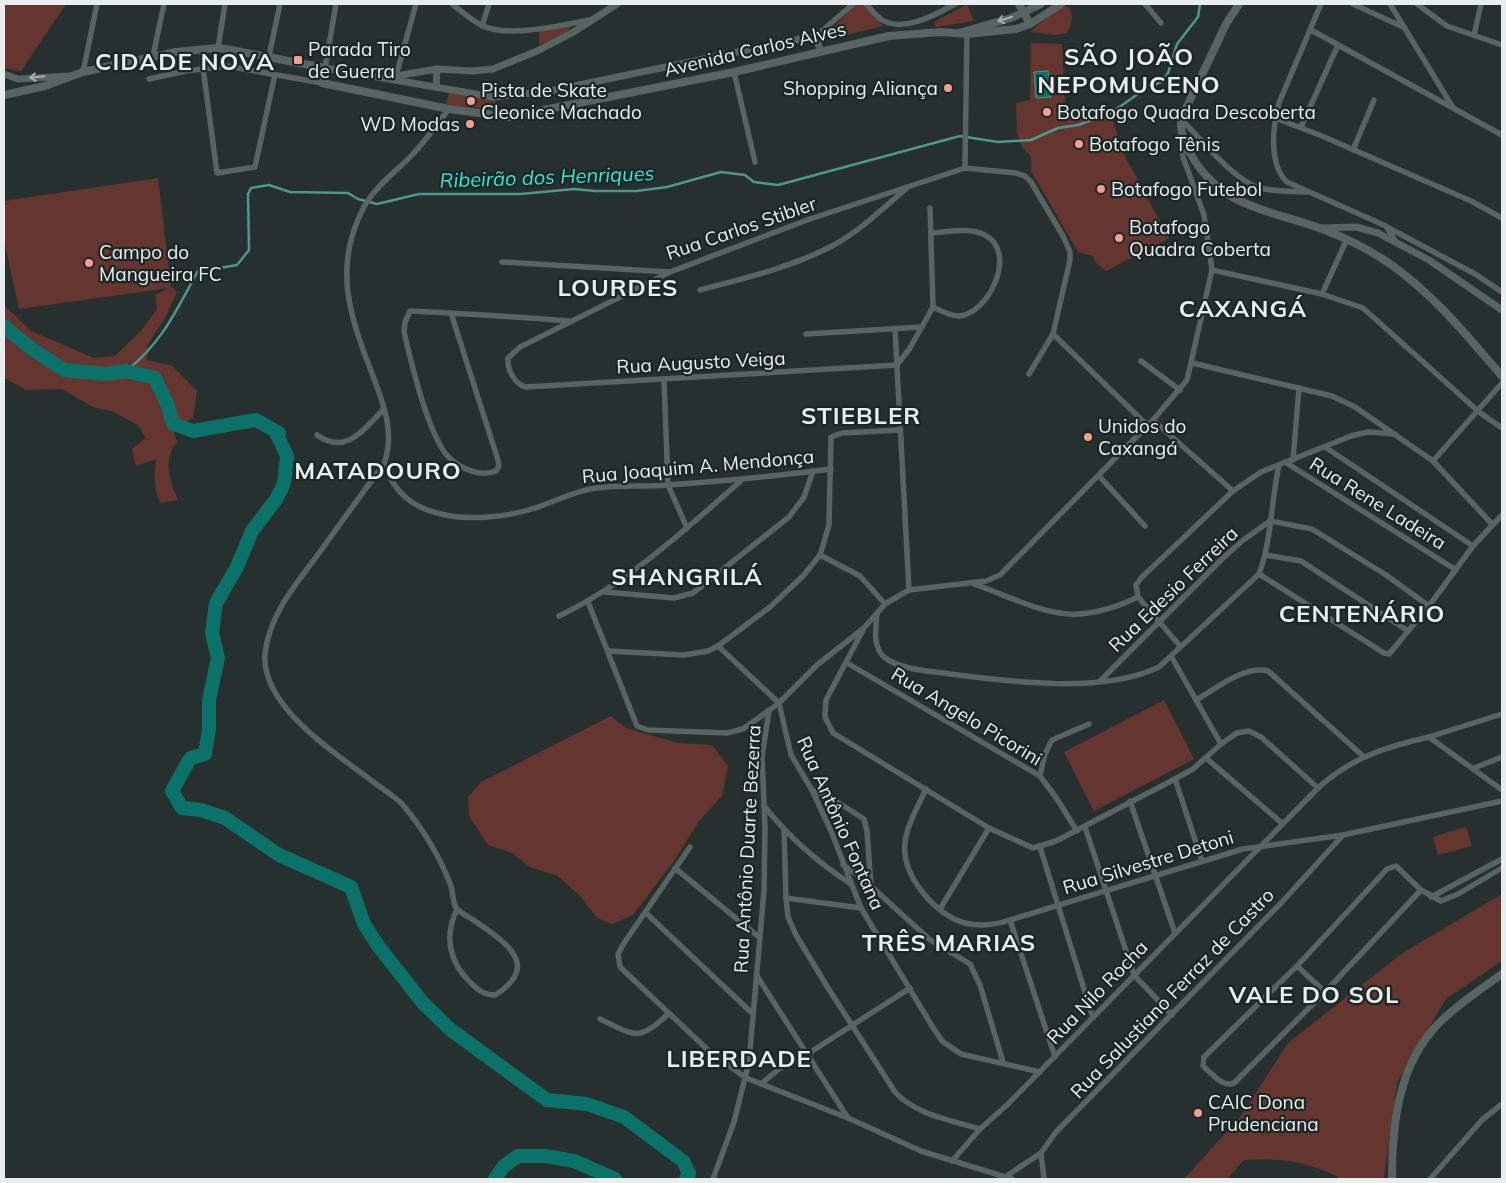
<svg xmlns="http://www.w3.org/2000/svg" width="1506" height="1183" viewBox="0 0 1506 1183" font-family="Mulish,sans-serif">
	<rect width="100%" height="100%" fill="#25302f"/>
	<g fill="#65362f">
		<polygon points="4,4 66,4 21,71 4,68"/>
		<polygon points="855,4 864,4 883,26 830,39 826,36"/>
		<polygon points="967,4 974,21 936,27 934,22"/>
		<path d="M1061,5l9,3c3,9 2,17 -3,25l-12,2 -25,-3z"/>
		<polygon points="571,26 566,34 539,45 539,31"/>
		<polygon points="1031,43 1062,44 1066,119 1111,113 1122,151 1169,238 1106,271 1096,263 1093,256 1078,252 1031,171 1031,156 1022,147 1017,132 1016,103 1030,100"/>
		<polygon points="449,92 496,98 494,110 449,105 446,104"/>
		<path d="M158,178l13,109 6,5 -12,26 -17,26 -1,16 25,6 25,25 -4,27 -20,11 4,13c-15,19 -7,39 1,58l-17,3c-8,-13 -7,-30 -5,-44l-20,7 -4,-17 14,-11 -8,-13 -24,-13 -21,-5 -31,-18 -36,1 -22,-12v-73l27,26 63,27 21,-2 26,-25 16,-22 -2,-14 14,-7 -150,21 -15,-69v-39z"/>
		<polygon points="1164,700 1194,759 1094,811 1064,752"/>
		<polygon points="611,716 626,728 678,743 712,745 728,766 722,796 699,821 674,861 633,915 612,924 597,918 581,897 558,876 530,867 512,853 488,845 469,816 468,797 481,782"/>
		<polygon points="1466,827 1472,846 1438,855 1433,837"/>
		<path d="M1502,894v67l-56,38 -49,84 -13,96h-45l-2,-3c-35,-15 -54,-18 -93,-16l-17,19h-43l57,-63 47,-73 113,-89z"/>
	</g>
	<polygon fill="#0b726a" stroke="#4d9791" points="1048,71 1051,97 1036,98 1034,72"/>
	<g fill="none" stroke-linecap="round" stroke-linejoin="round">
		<path stroke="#4d9791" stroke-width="2.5" d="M126,371c37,-29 51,-62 73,-102l9,-3 6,3 23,-4 12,-15 -1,-56 3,-6 18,-3 21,7 58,1 10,6 19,5 42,-10h102l53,-5 21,2h42l30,-4 54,-15 24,3 9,7 24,3 182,-49 38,6 33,-2 27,-12 20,-3 33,-12 34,-24 18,-8 5,-8 9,-29 21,-27 2,-13"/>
		<g stroke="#0b726a" stroke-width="14">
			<polyline points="4,326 29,347 64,370 106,374 126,371 155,378 168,406 173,424 193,431 256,420 279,433 276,433 287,456 284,483 277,498 252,531 237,567 216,603 212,633 218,658 209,700 209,729 205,754 191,758 188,762 172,791 182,808 201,810 225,818 279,855 351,887 364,924 379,947 423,1003 451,1030 547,1100 587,1104 624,1117 683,1161 689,1173 686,1179"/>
			<polyline points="495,1179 504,1166 518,1156 545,1156 574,1161 615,1179"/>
		</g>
		<g stroke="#576462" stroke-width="5.5">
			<path d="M452,4c10,8 20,17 31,22 28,12 78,-1 107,-6"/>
			<path d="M866,4c5,5 10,12 16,16 22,13 55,-6 73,-16"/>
			<polyline points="1145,4 1161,23"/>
			<path d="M1321,4l-42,99c-6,22 -11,61 8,79l99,44 10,16"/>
			<polyline points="1353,4 1403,27"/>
			<polyline points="1390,4 1452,106"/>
			<polyline points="1417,4 1447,26 1502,45"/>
			<polyline points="482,26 489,4"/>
			<polyline points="1311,30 1502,135"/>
			<polyline points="1474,35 1481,4"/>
			<polyline points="815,37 853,4"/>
			<polyline points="218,48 225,4"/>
			<polyline points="153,56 164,4"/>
			<polyline points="269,56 280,4"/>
			<polyline points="203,68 217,173 255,167 275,74"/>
			<polyline points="325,68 336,4"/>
			<polyline points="83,72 97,4"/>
			<polyline points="734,72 755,162"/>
			<polyline points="396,76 416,4"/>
			<polyline points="149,79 186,71 227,66 322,83"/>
			<path d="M449,109c-12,15 -23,31 -36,45 -16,17 -38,32 -49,53 -32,60 -14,110 9,169 11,29 22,57 11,88 -21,28 -42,57 -62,85 -23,32 -53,64 -57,105 -4,54 74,101 111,130 9,7 20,13 27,21 20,24 37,52 48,81 2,7 2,16 5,22 3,4 11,8 16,11 28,20 73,45 23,76 -11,0 -17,-5 -24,-12 -22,-20 -27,-47 -14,-74"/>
			<polyline points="1275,118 1322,136 1471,201 1502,218"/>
			<path d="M1181,119c20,20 52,61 79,69 15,4 32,3 47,4"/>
			<polyline points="1301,127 1338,45"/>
			<polyline points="1353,150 1374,100"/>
			<polyline points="965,168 967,30"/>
			<polyline points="1387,227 1475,274 1502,292"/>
			<path d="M932,233c16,-1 38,-6 53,2 33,17 4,79 -26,81 -9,0 -18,-5 -26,-9"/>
			<polyline points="502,262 670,272 810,219 965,168 1016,173 1025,176 1031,182 1063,236 1070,252 1070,260 1053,334 1029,374"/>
			<polyline points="1212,270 1322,294 1363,308 1479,412 1502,428"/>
			<path d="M670,272l-150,75 -12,11c-1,11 6,26 18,29l371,-22 13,-17 23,-41 -3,-99"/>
			<path d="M700,290c45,-12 93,-23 134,-45 27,-15 49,-37 73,-57"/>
			<polyline points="1322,294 1347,239"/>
			<path d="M451,313l47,147 1,6 -3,5c-17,7 -40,-4 -51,-18 -19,-27 -33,-88 -41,-121l1,-10 5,-11c53,2 106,6 159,10"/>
			<polyline points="895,329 909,590"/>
			<polyline points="806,334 922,327"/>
			<polyline points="1053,334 1147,425"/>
			<polyline points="1141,361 1180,390"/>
			<polyline points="1192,363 1332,396 1355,407 1433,461 1492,524"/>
			<polyline points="664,380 668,485 687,528"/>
			<polyline points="1153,420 1233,491"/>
			<path d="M317,435c29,21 47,-6 67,-26"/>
			<polyline points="1325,447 1473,546"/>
			<polyline points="1293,460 1299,388"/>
			<polyline points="1433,461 1502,383"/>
			<polyline points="1285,462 1456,570"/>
			<path d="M384,464c11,29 27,43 57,50 28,7 67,3 94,-6 21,-7 39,-17 61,-20 24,-3 48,-1 72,-3 55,-4 109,-9 163,-16"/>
			<polyline points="1099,476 1145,526"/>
			<polyline points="1270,521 1312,529 1386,575 1429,606"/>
			<polyline points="820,555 860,576 885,604"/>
			<polyline points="1266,555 1301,561 1408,631"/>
			<polyline points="1259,574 1384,653 1389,654 1429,606 1473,546 1502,515"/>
			<path d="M974,584c67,24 93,47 164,13"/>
			<polyline points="605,592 674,598 693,593 789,517 804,497 813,471"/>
			<polyline points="588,602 637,726 648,730 727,733 743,729 779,703 817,665 864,628 885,604 909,590 986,581 1000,575 1153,420 1187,380 1212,270 1204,215 1183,157 1181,137"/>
			<path d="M877,613c-1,14 -5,33 7,44 16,13 47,14 66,17 61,8 153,20 209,-7l100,-93c13,-35 12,-73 20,-109"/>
			<path d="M559,616c69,-33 127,-87 184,-137"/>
			<polyline points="863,630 826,700 825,717 833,733 989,828 1033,848 1056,841 1175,779 1193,769 1221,744 1237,733 1249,731 1261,737 1318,788"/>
			<polyline points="718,646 779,703"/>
			<polyline points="1180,646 1138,597 1136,585 1141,578 1233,491 1261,472 1351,436 1368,432 1395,434"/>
			<polyline points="608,651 684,655 708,651 718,646 770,607 803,576 820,555 829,525 831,437 842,433 900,430"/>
			<polyline points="1171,656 1221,744"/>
			<polyline points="847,663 1040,776 1057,799 1077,831"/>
			<polyline points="1100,681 1222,559 1242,541 1270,521"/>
			<path d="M1196,700c20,-11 48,-35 72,-29l95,85"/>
			<polyline points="779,703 791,755 812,790 831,831 861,908 932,1026 942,1041 961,1054 1040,1072"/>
			<polyline points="1429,737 1502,714"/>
			<polyline points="1206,758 1283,824"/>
			<polyline points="1474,768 1502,757"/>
			<polyline points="1040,776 1045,754 1052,740 1089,724"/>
			<polyline points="1175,779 1202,861"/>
			<path d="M926,789c-9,20 -24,43 -21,65 3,28 33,62 60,69 16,4 30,2 45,-3l233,-71 100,-14 159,-34"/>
			<polyline points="812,790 831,798 864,819 867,831 871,886"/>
			<polyline points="1130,801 1175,933"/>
			<path d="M764,806c25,31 53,56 87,78"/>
			<polyline points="1085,827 1134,975 1172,1015"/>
			<path d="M784,830l2,68 2,19 8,18 32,53 67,104c21,23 55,28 85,37"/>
			<polyline points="690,847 624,943 618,954 620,967 709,1051 746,1078 848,1118 921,1151 1012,1179"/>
			<polyline points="1040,847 1093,1018"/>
			<polyline points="843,865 861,877 929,939 970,964 980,985 1003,1062"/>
			<polyline points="675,868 759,937"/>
			<path d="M1421,890l-96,102 -91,91c-11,5 -23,-10 -31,-17l1,-9 93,-91 90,-97 9,-3 25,24 20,11 17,-7 44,-26"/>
			<polyline points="1431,897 1502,859"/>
			<polyline points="786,898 861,908"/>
			<polyline points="940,909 989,828"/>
			<polyline points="646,913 753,1014"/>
			<polyline points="1010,920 1055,1057"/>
			<polyline points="1297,966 1325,992"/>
			<polyline points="757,976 848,1118"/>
			<path d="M600,1019c34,16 38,24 68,-5"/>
			<polyline points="761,1084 779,1069 806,1055 910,988"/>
			<path d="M952,1161l28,-32 28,-25 310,-316c33,-30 67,-41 111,-51l73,53"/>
			<polyline points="1005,1177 1041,1153"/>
			<polyline points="713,1179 734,1122 749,1062 764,891 765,827 762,757 769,710"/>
			<polyline points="1044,1179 1041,1153 1056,1132 1282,902 1343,835"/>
			<polyline points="1430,1179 1482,1120 1502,1104"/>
		</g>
		<g stroke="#576462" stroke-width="7">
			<polyline points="325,68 493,97 550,91 795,40 815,37 821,51"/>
			<polyline points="4,74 18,79 70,76"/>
			<polyline points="390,77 437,69"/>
			<polyline points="436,87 437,69 472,71 493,69 537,51 572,33 617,4"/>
			<polyline points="1321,228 1356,227 1378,233 1429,260 1502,310"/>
		</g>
		<g stroke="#576462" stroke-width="8">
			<polyline points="1019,4 1030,24"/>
			<path d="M1239,4l-13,20 -45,95c-1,16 4,25 12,39 31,51 78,52 129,71 24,9 50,22 71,37 45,33 73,69 109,110"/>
			<polyline points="959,33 1011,18 1041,4"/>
			<polyline points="4,95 45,86 83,72 176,52 218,48 231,50 325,68 322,83 449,109 508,117 734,72 889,36 940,32 967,34 1016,29 1030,24 1061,4"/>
			<path d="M1392,1179c0,-55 6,-114 47,-156 19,-19 42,-34 63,-49"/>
		</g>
	</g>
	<defs><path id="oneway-shaft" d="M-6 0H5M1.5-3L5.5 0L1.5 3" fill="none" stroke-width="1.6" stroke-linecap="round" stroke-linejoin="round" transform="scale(1.25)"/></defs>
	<g stroke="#a6b0ae">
		<use href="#oneway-shaft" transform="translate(1005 19) rotate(162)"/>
		<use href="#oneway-shaft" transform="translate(37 77) rotate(174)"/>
	</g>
	<g fill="#f59d8e" stroke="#1b2625" stroke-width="2">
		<rect x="293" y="55" width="10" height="10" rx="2.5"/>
		<circle cx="948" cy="88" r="5"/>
		<circle cx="471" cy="101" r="5"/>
		<circle cx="1047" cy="112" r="5"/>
		<circle cx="470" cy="124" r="5"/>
		<circle cx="1079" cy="144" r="5"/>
		<circle cx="1101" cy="189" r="5"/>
		<circle cx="1119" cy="238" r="5"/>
		<circle cx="89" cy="263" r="5"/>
		<circle cx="1088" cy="437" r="5"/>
		<circle cx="1198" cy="1113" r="5"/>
	</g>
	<g text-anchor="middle" stroke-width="4.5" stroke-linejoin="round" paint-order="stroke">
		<g font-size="19" fill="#e7eeed" stroke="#1b2625" text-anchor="start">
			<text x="308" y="56">Parada Tiro<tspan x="308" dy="22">de Guerra</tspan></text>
			<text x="938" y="95" text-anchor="end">Shopping Aliança</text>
			<text x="481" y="97">Pista de Skate<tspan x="481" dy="22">Cleonice Machado</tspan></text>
			<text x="1057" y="119">Botafogo Quadra Descoberta</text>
			<text x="460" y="131" text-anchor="end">WD Modas</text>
			<text x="1089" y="151">Botafogo Tênis</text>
			<text x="1111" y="196">Botafogo Futebol</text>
			<text x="1129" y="234">Botafogo<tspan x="1129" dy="22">Quadra Coberta</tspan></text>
			<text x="99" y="259">Campo do<tspan x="99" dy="22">Mangueira FC</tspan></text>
			<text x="1098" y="433">Unidos do<tspan x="1098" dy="22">Caxangá</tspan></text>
			<text x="1208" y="1109">CAIC Dona<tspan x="1208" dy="22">Prudenciana</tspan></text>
		</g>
		<g font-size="19" fill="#e7eeed" stroke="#1b2625">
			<text transform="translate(755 49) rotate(-13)" y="7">Avenida Carlos Alves</text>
			<text transform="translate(741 228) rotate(-19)" y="7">Rua Carlos Stibler</text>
			<text transform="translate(701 362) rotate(-3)" y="7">Rua Augusto Veiga</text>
			<text transform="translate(698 466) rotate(-5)" y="7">Rua Joaquim A. Mendonça</text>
			<text transform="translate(1378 503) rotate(32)" y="7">Rua Rene Ladeira</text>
			<text transform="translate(1173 589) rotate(-44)" y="7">Rua Edesio Ferreira</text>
			<text transform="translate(967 716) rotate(31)" y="7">Rua Angelo Picorini</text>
			<text transform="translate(841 823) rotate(66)" y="7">Rua Antônio Fontana</text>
			<text transform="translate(747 849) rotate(-87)" y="7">Rua Antônio Duarte Bezerra</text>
			<text transform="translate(1148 862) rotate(-17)" y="7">Rua Silvestre Detoni</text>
			<text transform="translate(1097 992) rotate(-46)" y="7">Rua Nilo Rocha</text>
			<text transform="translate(1172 993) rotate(-46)" y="7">Rua Salustiano Ferraz de Castro</text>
		</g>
		<g font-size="20" font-style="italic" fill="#38e5d7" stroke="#1b2625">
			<text transform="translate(547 177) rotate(-2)" y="7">Ribeirão dos Henriques</text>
		</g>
		<g font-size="24" font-weight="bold" letter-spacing="1" fill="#e7eeed" stroke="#1b2625">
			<text x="1129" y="65">SÃO JOÃO<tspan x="1129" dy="28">NEPOMUCENO</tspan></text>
			<text x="185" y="70">CIDADE NOVA</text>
			<text x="618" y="296">LOURDES</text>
			<text x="1243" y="317">CAXANGÁ</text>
			<text x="861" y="424">STIEBLER</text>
			<text x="378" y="479">MATADOURO</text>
			<text x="687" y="585">SHANGRILÁ</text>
			<text x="1362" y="622">CENTENÁRIO</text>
			<text x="949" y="951">TRÊS MARIAS</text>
			<text x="1314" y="1003">VALE DO SOL</text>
			<text x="739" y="1067">LIBERDADE</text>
		</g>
	</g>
	<rect width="1506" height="1183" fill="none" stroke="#e7eeed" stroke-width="10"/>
</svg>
